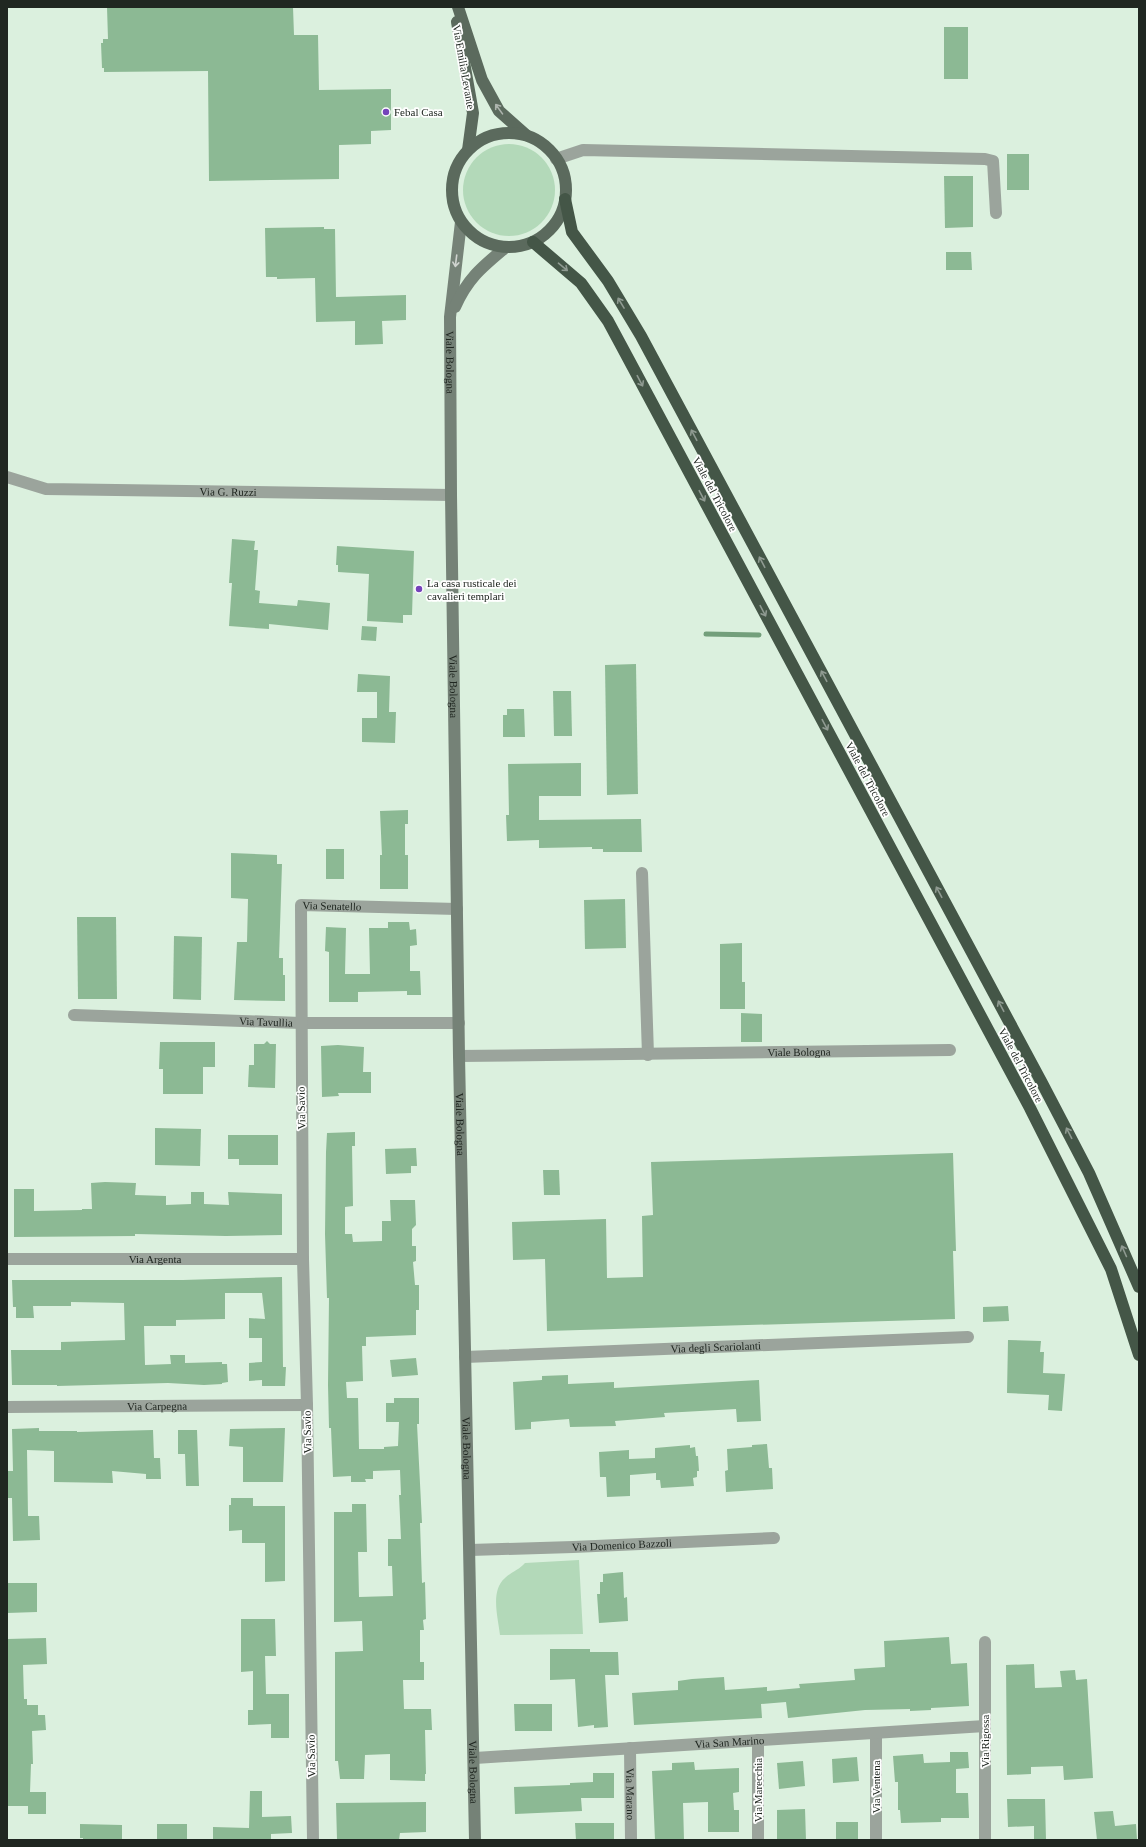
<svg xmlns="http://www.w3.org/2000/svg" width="1146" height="1847" viewBox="0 0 1146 1847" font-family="Georgia,serif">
	<rect width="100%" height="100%" fill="#dbf0de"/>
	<g fill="#b3d9b9">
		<circle cx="509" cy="190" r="46"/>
		<path d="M579,1560l4,74 -83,1c-2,-18 -10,-44 5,-57 6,-6 14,-8 20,-15z"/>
	</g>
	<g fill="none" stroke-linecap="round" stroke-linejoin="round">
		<polyline stroke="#739f7b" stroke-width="5" points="706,634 759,635"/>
	</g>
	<g fill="#8cb994">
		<polygon points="107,7 293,7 294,35 318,35 319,90 391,89 391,130 371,131 371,144 339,145 339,179 209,181 208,71 104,72 104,68 102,68 101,43 103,43 103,39 108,39"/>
		<rect x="944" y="27" width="24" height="52"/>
		<rect x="1007" y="154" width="22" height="36"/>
		<polygon points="944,176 973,176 973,227 945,228"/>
		<polygon points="324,227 324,229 335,229 336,297 406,295 406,320 382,321 383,344 355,345 355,321 316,322 315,278 277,279 277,277 266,277 265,228"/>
		<polygon points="946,252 971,252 972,270 946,270"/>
		<polygon points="232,539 255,541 254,550 258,550 255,590 260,591 259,603 297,606 298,600 330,603 328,630 269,624 269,629 229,626 232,583 229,583"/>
		<polygon points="337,546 414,551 412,615 403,615 403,623 367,621 369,574 338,572 338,565 336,565"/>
		<polygon points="362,626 377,627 376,641 361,640"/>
		<polygon points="636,664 638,794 607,795 605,665"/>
		<polygon points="358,674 390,676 389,712 396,712 395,743 362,742 362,718 377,718 377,692 357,692"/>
		<polygon points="553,691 571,691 572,736 554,736"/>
		<polygon points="507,709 524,709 525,737 503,737 503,715 507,715"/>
		<polygon points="581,763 581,796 539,796 539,820 641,819 642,852 603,852 603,849 592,849 592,847 539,848 539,840 507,841 506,815 509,815 508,764"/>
		<polygon points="408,810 408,824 405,824 405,855 408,855 408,889 380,889 380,855 382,855 380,811"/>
		<rect x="326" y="849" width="18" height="30"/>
		<polygon points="231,853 277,855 277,864 282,864 279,958 283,958 283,975 285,975 285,1001 234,1000 237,942 247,942 248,899 231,898"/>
		<polygon points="625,899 626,948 585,949 584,900"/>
		<polygon points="77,917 116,917 117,999 78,999"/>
		<polygon points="388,922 409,922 410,930 416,929 417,945 410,946 410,971 420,971 421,995 407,995 407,991 358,992 358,1002 329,1002 329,952 325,951 326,927 346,928 345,974 370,974 369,928 388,928"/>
		<polygon points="174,936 202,937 201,1000 173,999"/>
		<polygon points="742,943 742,982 745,982 745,1009 720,1009 720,944"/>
		<polygon points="741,1013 762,1014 762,1042 741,1042"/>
		<polygon points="267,1041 270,1044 276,1044 275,1088 248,1087 249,1065 254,1065 254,1044 264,1044"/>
		<polygon points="160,1042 215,1042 215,1067 203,1067 203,1094 163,1094 163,1069 159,1069"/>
		<polygon points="338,1045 364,1047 363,1072 371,1072 371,1093 338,1093 339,1096 322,1097 321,1046"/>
		<polygon points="155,1128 201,1129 200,1166 155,1165"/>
		<polygon points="355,1132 355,1146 352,1146 353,1206 345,1207 345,1234 352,1234 353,1242 382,1241 382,1221 391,1221 390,1200 415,1200 416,1225 412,1229 412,1246 416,1246 416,1261 413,1262 415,1285 419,1285 419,1310 416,1310 416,1335 366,1337 366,1346 362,1346 363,1381 346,1382 347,1398 358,1398 359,1449 384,1449 384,1447 398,1446 399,1422 386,1422 386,1403 394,1403 394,1398 419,1398 419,1424 417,1424 422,1523 420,1523 422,1583 425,1582 426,1619 423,1620 424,1630 420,1630 420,1662 424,1662 424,1680 403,1680 404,1709 431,1709 432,1730 425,1730 426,1774 425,1774 425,1781 390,1780 390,1754 365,1755 364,1779 340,1779 338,1761 335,1761 335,1652 363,1651 362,1621 334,1622 334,1512 352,1512 352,1504 366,1504 367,1552 358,1552 359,1597 393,1596 392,1566 388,1566 388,1539 401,1539 399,1495 401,1495 400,1470 373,1471 373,1479 365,1479 366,1482 351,1482 351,1476 333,1477 331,1428 329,1428 328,1385 329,1298 327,1298 325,1234 326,1152 327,1133"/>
		<polygon points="228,1135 278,1135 278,1165 239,1165 239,1159 228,1159"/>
		<polygon points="416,1148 417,1166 411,1166 411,1173 386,1174 385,1149"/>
		<polygon points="953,1153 956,1251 953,1251 955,1319 547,1331 545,1259 513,1260 512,1222 606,1219 607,1278 643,1277 642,1216 653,1215 651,1162"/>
		<polygon points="543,1170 559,1170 560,1195 544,1195"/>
		<polygon points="105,1182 136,1183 135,1195 166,1196 166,1205 191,1204 191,1192 204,1192 204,1204 229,1205 228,1192 282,1194 282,1235 226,1236 135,1234 135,1236 14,1237 14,1189 34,1189 34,1211 82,1210 82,1209 92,1209 91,1183"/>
		<polygon points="282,1277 283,1367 286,1367 285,1386 262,1386 262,1380 249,1381 249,1363 262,1362 262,1338 249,1338 249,1318 265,1319 262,1293 225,1293 225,1319 176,1320 176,1326 144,1326 145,1365 171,1364 170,1355 185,1355 185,1363 222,1362 222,1364 227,1364 228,1382 222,1383 222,1384 204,1385 168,1383 57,1386 57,1385 12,1385 11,1350 61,1350 61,1342 125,1340 124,1303 71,1302 71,1306 33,1306 34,1318 16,1318 16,1307 13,1307 12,1280 183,1280"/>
		<polygon points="1008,1306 1009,1321 983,1322 983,1307"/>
		<polygon points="1008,1340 1041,1341 1040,1352 1044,1352 1043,1373 1065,1374 1062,1411 1048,1410 1049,1395 1007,1393"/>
		<polygon points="416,1358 418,1375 392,1377 390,1360"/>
		<polygon points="568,1375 568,1384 614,1382 614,1388 759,1380 761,1421 737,1422 736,1409 664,1413 665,1417 615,1421 616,1426 570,1427 569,1419 531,1422 531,1429 515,1430 513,1382 542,1380 542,1376"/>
		<polygon points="39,1428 39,1431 77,1431 77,1432 153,1430 154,1458 160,1458 161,1479 146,1479 146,1474 112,1471 113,1483 54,1482 54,1451 27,1450 28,1516 39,1516 40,1540 13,1541 12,1498 7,1498 7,1471 13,1471 12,1429"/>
		<polygon points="285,1428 283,1482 243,1482 243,1447 229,1446 230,1429"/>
		<polygon points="178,1430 197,1430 199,1486 186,1486 185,1454 178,1454"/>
		<polygon points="767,1444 769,1468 772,1468 773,1489 726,1492 725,1471 728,1470 727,1449 752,1447 752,1445"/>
		<polygon points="690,1445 690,1448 695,1447 696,1456 698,1456 699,1471 697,1471 697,1477 693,1478 694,1486 661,1488 660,1480 656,1480 656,1473 630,1475 630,1496 607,1497 606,1477 600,1477 599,1452 629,1450 629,1459 655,1458 655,1448"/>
		<polygon points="231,1498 253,1498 253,1506 285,1506 285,1581 265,1582 265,1543 242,1543 242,1530 229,1531 229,1505 231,1505"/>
		<polygon points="623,1572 624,1598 627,1597 628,1621 599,1623 597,1594 600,1594 600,1582 603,1582 603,1574"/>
		<polygon points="7,1583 37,1583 37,1612 7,1613"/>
		<polygon points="241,1619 275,1619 276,1656 265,1656 266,1694 289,1694 289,1738 271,1738 271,1724 248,1725 248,1710 253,1710 253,1671 241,1672"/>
		<polygon points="949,1637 951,1664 967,1663 969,1706 931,1708 931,1710 910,1711 910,1709 865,1710 788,1718 786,1702 761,1704 762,1718 634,1725 632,1693 678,1690 678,1681 692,1679 724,1677 725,1690 767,1687 767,1691 800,1688 799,1684 855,1680 854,1669 885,1667 884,1641"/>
		<polygon points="46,1638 47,1664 23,1665 24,1699 27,1699 27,1705 38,1705 38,1715 45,1715 46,1730 32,1731 33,1764 31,1764 30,1792 46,1792 46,1814 28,1814 28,1806 7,1806 7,1639"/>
		<polygon points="550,1649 590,1649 590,1652 618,1652 619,1675 605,1675 608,1727 594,1728 594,1725 578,1727 575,1679 550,1680"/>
		<polygon points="1034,1664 1035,1688 1062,1687 1060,1671 1075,1670 1076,1680 1087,1679 1093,1778 1064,1780 1063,1766 1031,1767 1031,1774 1007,1775 1006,1665"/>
		<polygon points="514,1704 552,1704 552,1731 515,1731"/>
		<polygon points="950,1752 968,1752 969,1768 956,1769 956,1793 968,1793 969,1818 941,1818 941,1822 901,1823 900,1810 898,1810 898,1782 895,1782 893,1756 923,1754 924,1763 950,1762"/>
		<polygon points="857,1757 859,1781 833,1783 832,1759"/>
		<polygon points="803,1761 805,1786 779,1789 777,1763"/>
		<polygon points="694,1762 695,1770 739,1768 739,1792 733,1793 734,1810 739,1810 739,1832 708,1832 708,1802 683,1803 684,1840 655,1840 652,1771 672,1770 672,1763"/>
		<polygon points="593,1773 614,1773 614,1798 581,1798 582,1811 515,1814 514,1787 570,1785 570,1783 593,1782"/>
		<polygon points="250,1791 262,1791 262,1817 291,1816 292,1833 271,1834 271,1840 213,1840 213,1827 249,1828"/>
		<polygon points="1007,1799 1045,1799 1046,1840 1034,1840 1034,1826 1008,1827"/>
		<polygon points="426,1802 426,1832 400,1833 399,1840 337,1840 336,1803"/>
		<polygon points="805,1809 806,1840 777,1840 777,1810"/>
		<polygon points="1113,1811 1115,1826 1136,1824 1137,1840 1097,1840 1094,1812"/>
		<rect x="836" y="1822" width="22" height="18"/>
		<polygon points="575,1823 614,1823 614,1840 576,1840"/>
		<polygon points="80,1824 122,1825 122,1840 83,1840 83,1838 80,1838"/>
		<rect x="157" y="1824" width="30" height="16"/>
	</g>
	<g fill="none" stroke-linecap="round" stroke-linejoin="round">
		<g stroke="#9ba49c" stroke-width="12">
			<polyline points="556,159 583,150 985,159 993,161 996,213"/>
			<path id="s1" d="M7,477l39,12 405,6"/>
			<polyline points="642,873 648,1055"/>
			<path id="s2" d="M74,1015l227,8h158"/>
			<path id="s3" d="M459,1056l491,-6"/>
			<path id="s4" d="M7,1259h296"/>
			<path id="s5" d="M465,1357l503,-20"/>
			<path id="s6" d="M7,1407l300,-2"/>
			<path id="s7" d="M470,1550l103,-3 201,-9"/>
			<polyline points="985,1642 985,1840"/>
			<polyline points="876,1734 876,1840"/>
			<polyline points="758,1740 758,1840"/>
			<path id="s8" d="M630,1748l1,92"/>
			<path id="s9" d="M475,1758l510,-32"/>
			<path id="s10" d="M313,1840l-6,-435 -4,-146 -2,-354 156,4"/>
		</g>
		<g stroke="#758277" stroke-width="12">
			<path id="s11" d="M461,222l-11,95 1,178 8,561 16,784"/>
			<path d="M455,307c13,-29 27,-40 51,-60"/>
		</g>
		<g stroke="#5b6a5d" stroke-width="12">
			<polyline points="458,7 482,80 499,111 526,135"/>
			<polyline points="457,22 473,113 468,150"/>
			<circle cx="509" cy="190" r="57"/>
		</g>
		<g stroke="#445647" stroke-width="12">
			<polyline points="565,199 572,232 608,281 641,336 1042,1083 1089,1173 1139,1287"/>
			<polyline points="533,242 581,283 608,321 622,347 1030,1108 1111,1269 1139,1355"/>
		</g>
	</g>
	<defs><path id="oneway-shaft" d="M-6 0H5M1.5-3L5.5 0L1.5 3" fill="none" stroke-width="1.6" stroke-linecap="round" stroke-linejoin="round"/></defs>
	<use stroke="#adb4ae" href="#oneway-shaft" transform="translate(499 109) rotate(-126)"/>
	<use stroke="#cfd3cf" href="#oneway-shaft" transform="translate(456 261) rotate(97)"/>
	<g stroke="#8f9a91">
		<use href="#oneway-shaft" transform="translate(563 267) rotate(40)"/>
		<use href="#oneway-shaft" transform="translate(621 303) rotate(-121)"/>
		<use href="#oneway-shaft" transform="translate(640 381) rotate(62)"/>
		<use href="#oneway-shaft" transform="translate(694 435) rotate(-118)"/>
		<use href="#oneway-shaft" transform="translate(702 496) rotate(62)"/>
		<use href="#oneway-shaft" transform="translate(762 562) rotate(-118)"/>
		<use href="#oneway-shaft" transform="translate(763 611) rotate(62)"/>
		<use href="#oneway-shaft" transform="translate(824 676) rotate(-118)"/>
		<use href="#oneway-shaft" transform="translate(825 725) rotate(62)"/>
		<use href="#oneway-shaft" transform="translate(939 892) rotate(-118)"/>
		<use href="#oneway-shaft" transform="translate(1001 1006) rotate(-118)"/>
		<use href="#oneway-shaft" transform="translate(1069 1133) rotate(-117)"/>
		<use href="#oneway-shaft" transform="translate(1124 1251) rotate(-114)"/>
	</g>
	<g fill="#7543ba" stroke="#fff" stroke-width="1.5">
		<circle cx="386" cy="112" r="4"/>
		<circle cx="419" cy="589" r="4"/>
	</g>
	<g text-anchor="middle" stroke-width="3.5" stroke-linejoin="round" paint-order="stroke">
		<g font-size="11" fill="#202721" stroke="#fff">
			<text transform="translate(464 67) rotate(80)" y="4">Via Emilia Levante</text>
			<text dy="4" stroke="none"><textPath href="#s11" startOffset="141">Viale Bologna</textPath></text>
			<text dy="4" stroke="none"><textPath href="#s1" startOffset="223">Via G. Ruzzi</textPath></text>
			<text transform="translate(715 494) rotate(62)" y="4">Viale del Tricolore</text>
			<text dy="4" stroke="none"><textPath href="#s11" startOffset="465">Viale Bologna</textPath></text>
			<text transform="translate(868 779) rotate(62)" y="4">Viale del Tricolore</text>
			<text dy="4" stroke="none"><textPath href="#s10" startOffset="966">Via Senatello</textPath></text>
			<text dy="4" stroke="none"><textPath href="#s2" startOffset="192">Via Tavullia</textPath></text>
			<text dy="4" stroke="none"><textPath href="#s3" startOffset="340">Viale Bologna</textPath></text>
			<text transform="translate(1021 1065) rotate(62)" y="4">Viale del Tricolore</text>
			<text transform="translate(301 1108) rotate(-91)" y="4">Via Savio</text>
			<text dy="4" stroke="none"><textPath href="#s11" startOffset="903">Viale Bologna</textPath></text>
			<text dy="4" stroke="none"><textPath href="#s4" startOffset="148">Via Argenta</textPath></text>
			<text dy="4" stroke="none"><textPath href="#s5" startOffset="251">Via degli Scariolanti</textPath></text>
			<text dy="4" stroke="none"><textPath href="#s6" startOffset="150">Via Carpegna</textPath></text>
			<text transform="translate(307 1432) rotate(-91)" y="4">Via Savio</text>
			<text dy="4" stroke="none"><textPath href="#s11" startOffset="1227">Viale Bologna</textPath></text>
			<text dy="4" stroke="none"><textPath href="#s7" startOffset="152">Via Domenico Bazzoli</textPath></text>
			<text transform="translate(985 1741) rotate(-90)" y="4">Via Rigossa</text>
			<text dy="4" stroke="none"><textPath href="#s9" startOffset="255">Via San Marino</textPath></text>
			<text transform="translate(311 1756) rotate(-91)" y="4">Via Savio</text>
			<text dy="4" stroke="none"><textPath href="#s11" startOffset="1551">Viale Bologna</textPath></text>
			<text transform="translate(876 1787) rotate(-90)" y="4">Via Ventena</text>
			<text transform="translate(758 1790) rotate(-90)" y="4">Via Marecchia</text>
			<text dy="4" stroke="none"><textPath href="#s8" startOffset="46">Via Marano</textPath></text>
		</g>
		<g font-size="11" fill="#202721" stroke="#fff" text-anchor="start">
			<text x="394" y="116">Febal Casa</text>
			<text x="427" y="587">La casa rusticale dei<tspan x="427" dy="13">cavalieri templari</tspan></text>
		</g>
	</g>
	<rect width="1146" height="1847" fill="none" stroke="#202721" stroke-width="16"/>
</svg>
